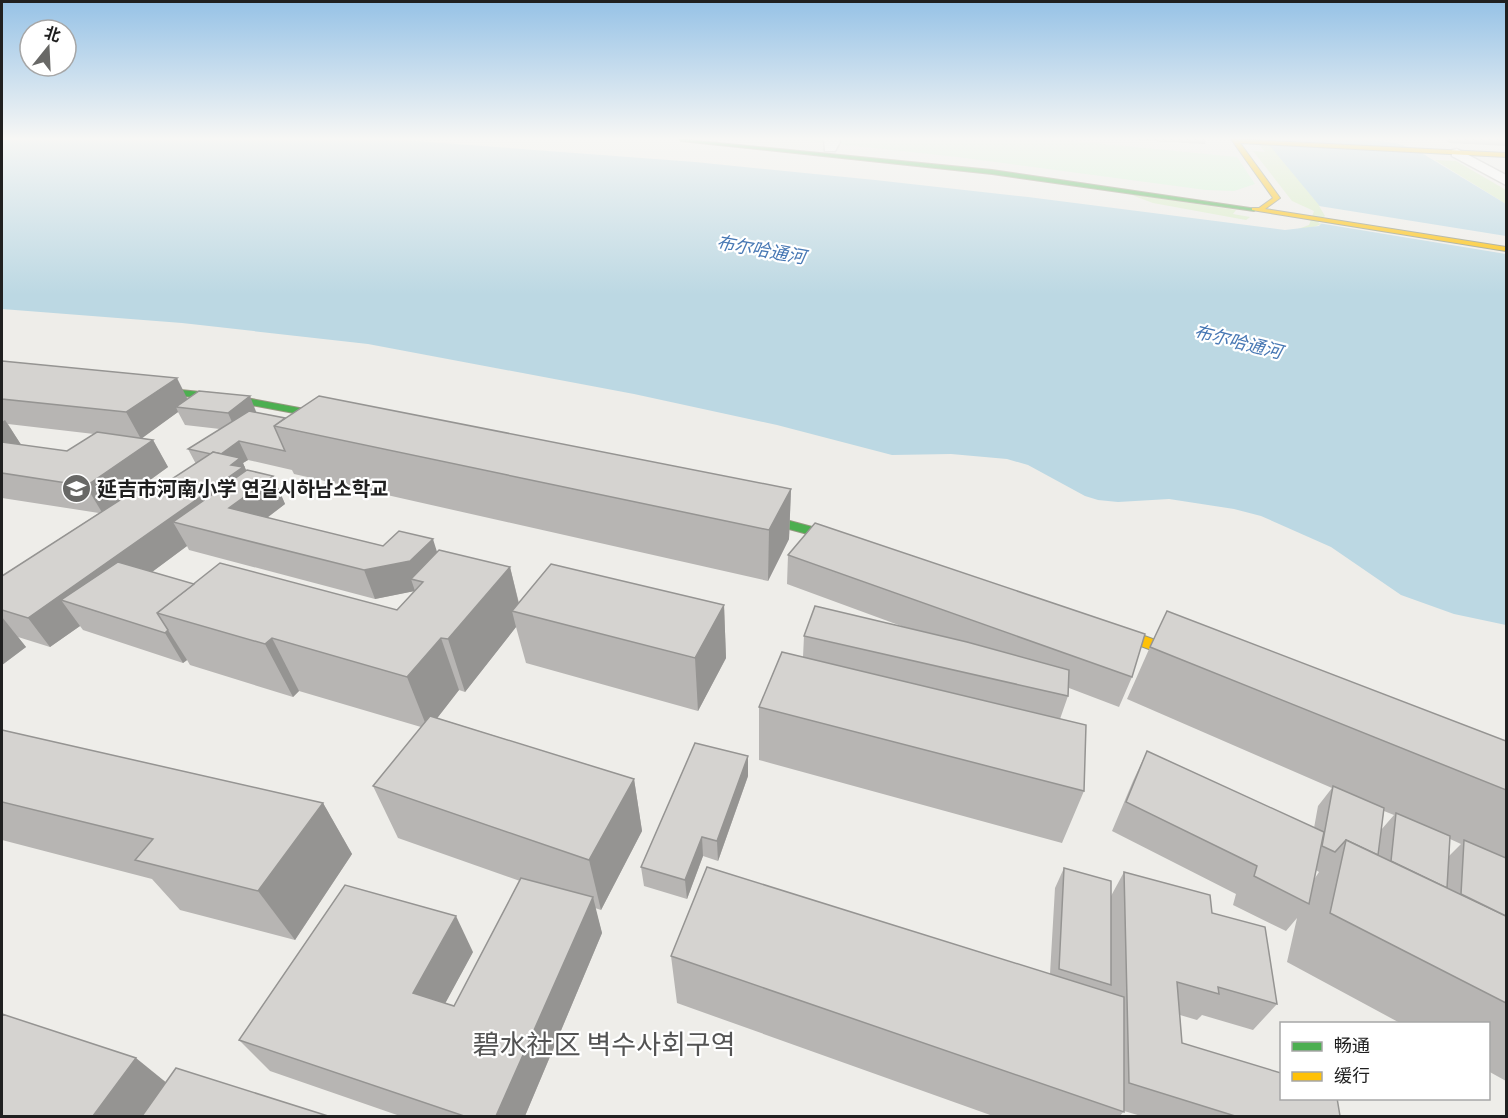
<svg xmlns="http://www.w3.org/2000/svg" width="1508" height="1118" viewBox="0 0 1508 1118" font-family="'Exo 2','Noto Sans SC','Noto Sans KR',sans-serif">
	<rect width="100%" height="100%" fill="#eeede9"/>
	<g fill="#d9ecc7">
		<path d="M1254,139h14l-2,1 55,64 7,12c-6,12 -20,12 -33,14l14,-5 5,-14 -22,-10 -39,-50 12,1z"/>
		<polygon points="1435,160 1456,161 1506,190 1506,204"/>
		<polygon points="1129,194 1236,210 1233,214 1250,217 1246,220 1153,203"/>
	</g>
	<polygon fill="#d6f5d8" points="789,139 1053,139 1237,157 1255,184 1234,191 1206,190 957,157"/>
	<polygon fill="#bcd8e3" points="2,139 390,139 695,162 875,180 1028,197 1285,230 1319,226 1328,216 1265,140 1362,139 1395,143 1415,149 1506,204 1506,625 1454,614 1401,595 1331,547 1261,516 1234,509 1169,499 1118,502 1098,500 1085,496 1028,465 1007,459 951,454 892,455 777,425 634,394 368,344 182,323 2,309"/>
	<polygon fill="#eeede9" points="1319,206 1506,236 1506,254 1318,223 1325,216"/>
	<g fill="none" stroke-linecap="round" stroke-linejoin="round">
		<defs>
			<g id="street">
				<polygon points="824,139 838,139 840,142 835,151 825,151"/>
				<polygon points="1457,149 1506,175 1506,185 1452,156 1452,150"/>
			</g>
			<g id="fast">
				<polygon points="679,139 992,170 1257,209 1254,211 992,174 681,141"/>
				<polygon points="141,386 230,395 342,416 347,419 342,422 230,401 137,391 137,387"/>
				<polygon points="745,509 857,539 859,542 852,546 741,516 739,513"/>
			</g>
			<g id="slow">
				<polygon points="1231,139 1506,153 1506,157 1240,143 1280,198 1265,209 1506,247 1506,251 1252,210 1252,208 1259,208 1273,198"/>
				<polygon points="1100,620 1197,655 1200,659 1197,663 1192,665 1095,629 1093,625 1095,621"/>
			</g>
		</defs>
		<use href="#street" stroke="#c7c6c5" stroke-width="3"/>
		<use href="#fast" stroke="#969980" stroke-width="2"/>
		<use href="#slow" stroke="#969980" stroke-width="2"/>
		<use href="#street" fill="#fcfcfc" fill-rule="evenodd"/>
		<use href="#fast" fill="#4caf50" fill-rule="evenodd"/>
		<use href="#slow" fill="#ffc107" fill-rule="evenodd"/>
	</g>
	<g fill="#b7b5b3" fill-rule="evenodd">
		<polygon points="1136,139 1206,139 1205,144 1136,140"/>
		<polygon points="1444,139 1506,139 1506,146 1450,143"/>
		<path d="M2,361l185,38 98,19 506,71 -2,50 -21,42 -474,-107 -2,-4 -44,-10 -5,3 3,8 27,5 12,28 -18,14 116,28 54,7 73,14 9,36 205,2 2,53 -28,53 -172,-48 -10,-36 -51,65 -6,-2 -22,28 197,61 8,52 -41,79 -6,-2 7,25 -77,183h-125l-130,-45 -31,-31 234,-88 -28,51 9,3 66,-125 -122,-43 -25,-52 48,-59 -122,-36 -6,6 -103,-32 -3,-5 -4,3 -100,-33 -3,-4 -30,21 -32,-10 8,10 -24,18v-89l97,-63 -97,-15zM178,412l7,13 35,4 -32,20 8,15 -47,30 -14,-3 33,-24 -15,-27 -12,-2zM8,424l86,10 -27,17 -46,-6zM187,546l2,4 186,49 39,-8 -17,19 -203,-26 -42,-12z"/>
		<polygon points="788,555 1132,677 1119,707 1069,688 1068,696 1060,719 1084,791 1062,843 759,760 759,707 803,657 804,636 904,627 787,584"/>
		<path d="M1150,647l356,94v340l-18,-10v-48h-88l-113,-61 10,-44 -11,13 -53,-26 3,-11 -124,-63 21,-50 14,-30 167,77 4,-22 14,-18 -205,-89zM1384,811l10,4 -13,15zM1450,839l11,5 -12,12zM1316,870l3,2 -4,6z"/>
		<polygon points="2,730 323,803 352,854 295,940 180,910 152,879 2,840"/>
		<polygon points="748,756 748,776 718,861 703,856 687,899 644,886 641,867"/>
		<polygon points="1064,868 1111,896 1124,872 1212,913 1277,1004 1253,1030 1202,1015 1197,1020 1180,1015 1182,1043 1340,1116 1141,1116 1124,1111 1120,1116 993,1116 677,1003 671,956 1050,974 1055,888"/>
	</g>
	<g fill="#959492">
		<polygon points="177,378 190,404 176,407 178,412 141,439 126,412"/>
		<polygon points="250,396 257,414 236,431 228,413"/>
		<polygon points="5,420 22,446 2,459 2,422"/>
		<polygon points="153,440 168,467 103,514 86,486"/>
		<polygon points="239,441 248,460 243,463 253,486 273,476 285,504 243,536 173,522 187,546 98,612 61,600 80,626 50,647 28,618 218,456"/>
		<polygon points="791,489 789,539 768,581 769,530"/>
		<polygon points="433,539 442,568 423,582 411,579 415,591 375,599 364,570"/>
		<polygon points="510,567 521,613 512,611 516,627 465,692 448,639"/>
		<polygon points="724,605 726,658 698,711 695,658"/>
		<polygon points="2,617 26,647 2,665"/>
		<polygon points="168,630 187,660 183,663 165,633"/>
		<polygon points="272,638 299,691 293,697 265,644"/>
		<polygon points="441,638 459,690 428,730 407,677"/>
		<polygon points="748,756 748,776 718,861 717,841"/>
		<polygon points="634,779 642,831 601,910 589,860"/>
		<polygon points="323,803 352,854 295,940 258,891"/>
		<polygon points="702,837 703,856 687,899 685,880"/>
		<polygon points="593,897 602,933 525,1116 496,1116"/>
		<polygon points="456,916 473,952 433,1026 413,993"/>
		<polygon points="136,1058 189,1101 178,1116 93,1116"/>
	</g>
	<g fill="#d5d3d0" stroke="#959492" stroke-width="1.5">
		<polygon points="2,361 177,378 126,412 2,399"/>
		<polygon points="199,391 250,396 228,413 176,407"/>
		<polygon points="319,396 791,489 769,530 274,426"/>
		<polygon points="249,411 285,418 274,426 285,451 239,441 221,454 213,452 211,454 188,449"/>
		<polygon points="97,432 153,440 86,486 2,473 2,442 67,451"/>
		<polygon points="213,452 240,458 231,465 243,467 28,618 2,610 2,576 134,491 149,494"/>
		<polygon points="247,470 273,476 229,508 383,546 399,531 433,539 410,561 364,570 173,522"/>
		<polygon points="815,523 1145,634 1132,677 788,555"/>
		<polygon points="439,550 510,567 448,639 441,638 407,677 272,638 265,644 157,613 220,563 397,610 423,582 411,579"/>
		<polygon points="118,562 194,584 157,613 168,630 165,633 61,600"/>
		<polygon points="551,564 724,605 695,658 512,611"/>
		<polygon points="815,606 967,642 1069,670 1068,696 804,636"/>
		<polygon points="1167,611 1506,741 1506,790 1150,647"/>
		<polygon points="782,652 1086,725 1084,791 759,707"/>
		<polygon points="430,716 634,779 589,860 373,786"/>
		<polygon points="2,730 323,803 258,891 135,860 153,839 2,802"/>
		<polygon points="695,743 748,756 717,841 702,837 685,880 641,867"/>
		<polygon points="1147,751 1324,832 1309,904 1254,876 1257,866 1126,802"/>
		<polygon points="1333,786 1384,808 1378,855 1346,840 1335,852 1322,846"/>
		<polygon points="1396,813 1450,836 1447,888 1391,861"/>
		<polygon points="1346,840 1506,916 1506,1003 1330,913"/>
		<polygon points="1464,840 1506,858 1506,916 1461,894"/>
		<polygon points="707,867 1124,997 1124,1112 671,956"/>
		<polygon points="1064,868 1111,881 1111,985 1059,969"/>
		<polygon points="1124,872 1210,895 1212,913 1265,927 1277,1004 1218,987 1219,994 1177,982 1182,1043 1281,1073 1281,1098 1337,1098 1340,1116 1235,1116 1129,1083"/>
		<polygon points="521,878 593,897 496,1116 464,1116 239,1040 345,885 456,916 413,993 454,1006"/>
		<polygon points="2,1014 136,1058 93,1116 2,1116"/>
		<polygon points="176,1068 328,1116 142,1116"/>
	</g>
	<linearGradient id="sky" x2="0" y2="1"><stop stop-color="#96c2e6"/><stop offset="0.47" stop-color="#f7f7f5"/><stop offset="1" stop-color="#f7f7f5" stop-opacity="0"/></linearGradient>
	<rect width="1508" height="295" fill="url(#sky)"/>
	<defs>
		<symbol id="school-disc" viewBox="-11 -11 22 22"><circle r="9.5" fill="#686866" stroke="#fff"/><path d="M0-5L7-2L0 1L-7-2ZM-4 1L0 2.5L4 1V4Q0 6-4 4Z" fill="#fff"/></symbol>
	</defs>
	<g fill-rule="evenodd">
		<use href="#school-disc" x="60" y="472" width="33" height="33"/>
	</g>
	<g text-anchor="middle" stroke-width="4.5" stroke-linejoin="round" paint-order="stroke">
		<g font-size="18" font-style="italic" fill="#4878b4" stroke="#fff">
			<text transform="translate(761 250) rotate(10)" y="6">布尔哈通河</text>
			<text transform="translate(1238 342) rotate(14)" y="6">布尔哈通河</text>
		</g>
		<g font-size="20" font-weight="bold" fill="#202020" stroke="#fff" text-anchor="start">
			<text x="97" y="496">延吉市河南小学 연길시하남소학교</text>
		</g>
		<g font-size="27" fill="#535353" stroke="#fff">
			<text x="604" y="1054">碧水社区 벽수사회구역</text>
		</g>
	</g>
	<rect width="1508" height="1118" fill="none" stroke="#202020" stroke-width="6"/>
	<rect x="1280" y="1022" width="210" height="78" fill="#ffffff" stroke="#a6a6a6" stroke-width="1.5"/>
	<rect x="1292" y="1042" width="30" height="9" fill="#4caf50" stroke="#a6a6a6" stroke-width="1.5"/>
	<text x="1334" y="1052" font-size="18" fill="#202020">畅通</text>
	<rect x="1292" y="1072" width="30" height="9" fill="#ffc107" stroke="#a6a6a6" stroke-width="1.5"/>
	<text x="1334" y="1082" font-size="18" fill="#202020">缓行</text>
	<g transform="translate(48 48) rotate(18)"><circle r="28" fill="#ffffff" stroke="#a6a6a6" stroke-width="1.5"/>
	<path d="M0-4.5L10 22L0 15L-10 22Z" fill="#686866"/>
	<text y="-9" font-size="16" font-weight="bold" text-anchor="middle" fill="#202020">北</text>
	</g>
</svg>
